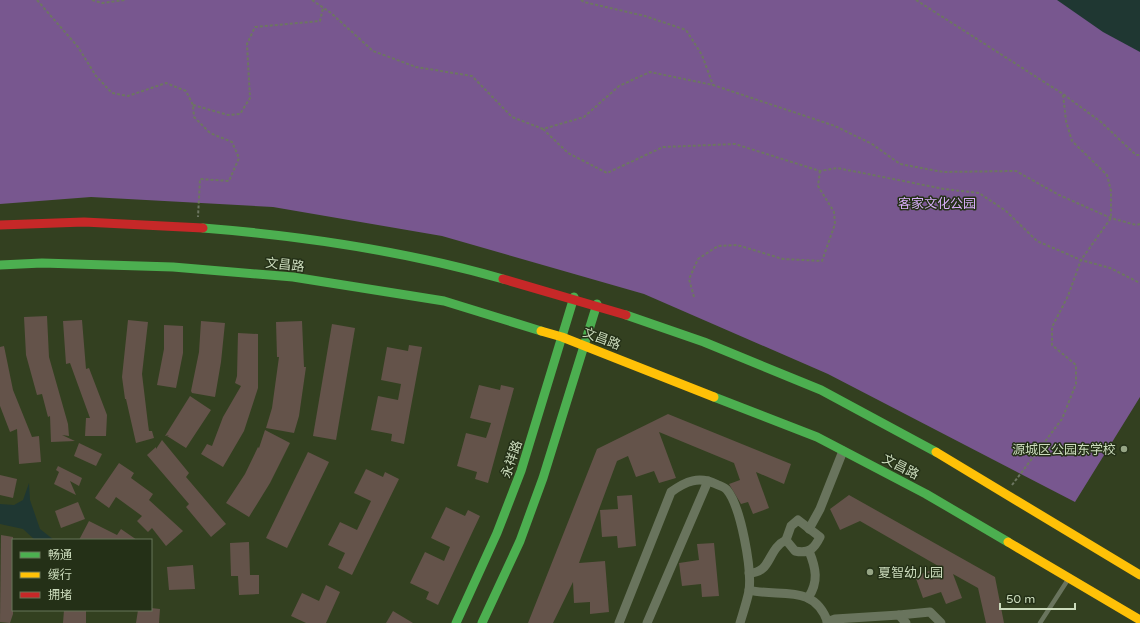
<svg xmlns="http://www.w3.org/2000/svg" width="1140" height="623" viewBox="0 0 1140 623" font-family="'Varela Round','Noto Sans SC',sans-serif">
	<rect width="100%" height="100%" fill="#334020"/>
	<polygon fill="#78578f" points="0,0 1140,0 1140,397 1075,502 828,374 644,294 442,236 273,207 91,197 0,204"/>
	<g fill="#1f3732">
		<polygon points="1057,0 1140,0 1140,52 1103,32"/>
		<polygon points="29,483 30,500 40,529 54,540 35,540 23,529 0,524 0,504 14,505 23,500"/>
	</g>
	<g fill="#64534a">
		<polygon points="47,316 49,357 68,424 69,436 62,435 75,441 51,442 50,416 48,417 42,394 37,395 26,355 24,317"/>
		<polygon points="82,320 86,369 89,368 107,415 106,436 85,436 86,418 90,418 70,363 66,364 63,321"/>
		<polygon points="128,320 148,322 142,374 148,424 149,431 152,431 154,438 136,443 126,399 125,399 122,377"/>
		<polygon points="201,321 225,323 221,362 215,397 192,393 191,391 199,352"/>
		<polygon points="302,321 304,367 306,367 299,416 294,433 266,428 272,408 279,357 277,357 276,322"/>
		<polygon points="332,324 355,328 336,440 313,436"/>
		<polygon points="164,325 183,326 183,353 176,388 157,385 164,349"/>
		<polygon points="238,333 258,334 258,388 244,431 223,467 201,454 207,444 212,446 223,417 241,386 235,383 237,376"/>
		<polygon points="409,345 422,347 404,444 391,441 392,434 371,430 378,396 398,400 401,384 381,380 387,347 408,351"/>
		<polygon points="4,346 13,390 32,437 39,436 41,462 19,464 17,429 10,432 0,406 0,347"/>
		<polygon points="479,385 500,390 501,385 514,388 488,483 475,479 477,472 457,466 466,433 486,438 491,423 470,418"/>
		<polygon points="190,396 211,410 186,448 167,436 169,435 165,436"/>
		<polygon points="668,414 791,464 784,484 756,472 769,508 753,514 748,502 741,504 729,484 740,480 734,463 659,432 676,478 659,483 654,471 636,477 628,456 617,461 579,563 605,561 609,612 590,614 590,602 574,603 573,582 553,623 528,623 597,449"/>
		<polygon points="265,430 290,443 270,483 249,517 226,503 245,474 258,447 259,448"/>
		<polygon points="162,440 189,473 186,477 226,524 211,537 186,507 189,504 147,455 156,447 156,449"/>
		<polygon points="79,443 102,454 96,466 74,456"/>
		<polygon points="308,452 329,462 287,548 266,538"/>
		<polygon points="119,463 134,473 131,478 153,494 149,500 183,531 166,546 152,528 148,532 137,521 142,516 116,497 109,508 95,498"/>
		<polygon points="58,466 82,478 79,486 70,481 76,495 54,484 59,472 56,470"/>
		<polygon points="366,469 383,477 385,472 399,479 352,575 338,568 345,553 328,545 340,522 357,530 371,501 354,493"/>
		<polygon points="0,475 17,479 13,498 0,495"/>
		<polygon points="632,495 636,546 618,548 617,536 602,537 600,510 618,509 617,496"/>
		<polygon points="849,495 995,577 1004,623 986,623 978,588 953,574 962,598 946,604 941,592 923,598 915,576 940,567 860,521 840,530 830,509"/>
		<polygon points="78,502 85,519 61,528 55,511"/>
		<polygon points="446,507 465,516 468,510 480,516 438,605 426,599 429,592 410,583 425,552 444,561 450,547 431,538"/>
		<polygon points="89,521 117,535 121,529 137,540 79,540"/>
		<polygon points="1,535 13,537 13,614 10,623 0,622"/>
		<polygon points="249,542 250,575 259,575 259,594 239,595 238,576 231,576 230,543"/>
		<polygon points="714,543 719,596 702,597 701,584 682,586 679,563 699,560 697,544"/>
		<polygon points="193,565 195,589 169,590 167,567"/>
		<polygon points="326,585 340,592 326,623 306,623 291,616 302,593 319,601"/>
		<polygon points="151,608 160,609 159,623 136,623 138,610 151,610"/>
		<polygon points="64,610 86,610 86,623 63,623"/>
		<polygon points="393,611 413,623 386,623"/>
	</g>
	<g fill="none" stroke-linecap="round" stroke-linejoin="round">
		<g stroke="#6d7661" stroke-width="2" stroke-dasharray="3 2" stroke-linecap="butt">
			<polyline points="37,0 78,47 96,76 112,93 128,96 166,83 186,91 193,105 194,117 210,133 232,142 239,158 229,181 200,179 198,217"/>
			<polyline points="92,0 102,3 125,0"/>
			<polyline points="312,0 331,13 373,51 416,67 472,76 512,117 543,129 584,117 619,86 650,72 713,85 835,126 872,144 900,164 943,172 1016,171 1059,195 1111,218 1136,225 1140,224"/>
			<polyline points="581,0 584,2 645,16 686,30 702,55 713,85"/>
			<polyline points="916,0 1063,94 1101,122 1136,155 1140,155"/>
			<polyline points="193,105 228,115 240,114 250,98 247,44 255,27 320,21 323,8"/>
			<polyline points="543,129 568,153 607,173 663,147 735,144 820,171 837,168 944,189 979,193 1006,211 1037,241 1081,260 1110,268 1140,283"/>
			<polyline points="694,297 689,279 698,259 718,246 737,245 783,259 822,261 835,224 834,212 818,186 820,171"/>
			<polyline points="1012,485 1062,419 1076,384 1076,365 1052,345 1052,327 1068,296 1081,260 1111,218 1111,191 1107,175 1072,141 1066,121 1063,94"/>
		</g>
		<polyline stroke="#69745d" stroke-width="4.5" points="1040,623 1069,578"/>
		<g stroke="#69745d" stroke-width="9">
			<path d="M798,520l22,17c-6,12 -11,17 -25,14l-9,-11 5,-14z"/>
			<polyline points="809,529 820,509 843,451"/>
			<path d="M749,573c23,0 18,-24 37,-33"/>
			<path d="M749,590c30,8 65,-8 79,33"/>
			<path d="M808,598c11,-16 8,-30 1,-47"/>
			<polyline points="899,615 930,612 941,623"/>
			<polyline points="827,622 835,619 899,615 906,623"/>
			<path d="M619,623l52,-131c15,-11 28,-16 45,-8 4,2 9,3 11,6 14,17 25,79 22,101 -2,10 -6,22 -9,32"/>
			<polyline points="647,623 708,481"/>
		</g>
		<g stroke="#4caf50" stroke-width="9">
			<path d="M203,228c101,8 202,23 300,51"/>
			<polyline points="0,265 42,263 173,267 293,277 444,301 541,331"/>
			<polyline points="626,315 704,342 821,390 936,452"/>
			<polyline points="714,397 817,437 926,494 1008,542"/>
			<polyline points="456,623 497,533 521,471 574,297"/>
			<polyline points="482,623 520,541 543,478 597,304"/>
		</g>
		<g stroke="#ffc107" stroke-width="9">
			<polyline points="541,331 562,337 714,397"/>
			<polyline points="936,452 1140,575"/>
			<polyline points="1008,542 1140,620"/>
		</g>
		<g stroke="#c62828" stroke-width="9">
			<polyline points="0,225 84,222 203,228"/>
			<polyline points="503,279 626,315"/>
		</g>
	</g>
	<g fill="#96a585" stroke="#243017" stroke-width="1.5">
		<circle cx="1124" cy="449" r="4"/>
		<circle cx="870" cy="572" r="4"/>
	</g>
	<g text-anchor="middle" stroke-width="3" stroke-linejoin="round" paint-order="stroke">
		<g font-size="13" fill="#d7adf8" stroke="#243017">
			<text x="937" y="208">客家文化公园</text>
		</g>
		<g font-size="13" fill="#cbdbbc" stroke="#243017">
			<text transform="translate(285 264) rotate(6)" y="5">文昌路</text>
			<text transform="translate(602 338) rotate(21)" y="5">文昌路</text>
			<text transform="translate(511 459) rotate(-71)" y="5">永祥路</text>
			<text transform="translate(901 466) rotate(27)" y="5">文昌路</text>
		</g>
		<g font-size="13" fill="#cbdbbc" stroke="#243017" text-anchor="end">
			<text x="1116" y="454">源城区公园东学校</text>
			<text x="878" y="577" text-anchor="start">夏智幼儿园</text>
		</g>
	</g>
	<rect x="12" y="539" width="140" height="72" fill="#243017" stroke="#677459"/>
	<rect x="20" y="552" width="20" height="6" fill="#4caf50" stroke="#677459"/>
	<text x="48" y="559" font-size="12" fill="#cbdbbc">畅通</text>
	<rect x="20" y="572" width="20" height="6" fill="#ffc107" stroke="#677459"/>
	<text x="48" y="579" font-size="12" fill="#cbdbbc">缓行</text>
	<rect x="20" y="592" width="20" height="6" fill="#c62828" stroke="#677459"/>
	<text x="48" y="599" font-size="12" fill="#cbdbbc">拥堵</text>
	<path d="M1000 603v6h75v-6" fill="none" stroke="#cbdbbc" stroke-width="2"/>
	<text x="1006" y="603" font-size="12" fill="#cbdbbc" stroke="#243017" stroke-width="3" paint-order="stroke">50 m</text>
</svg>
